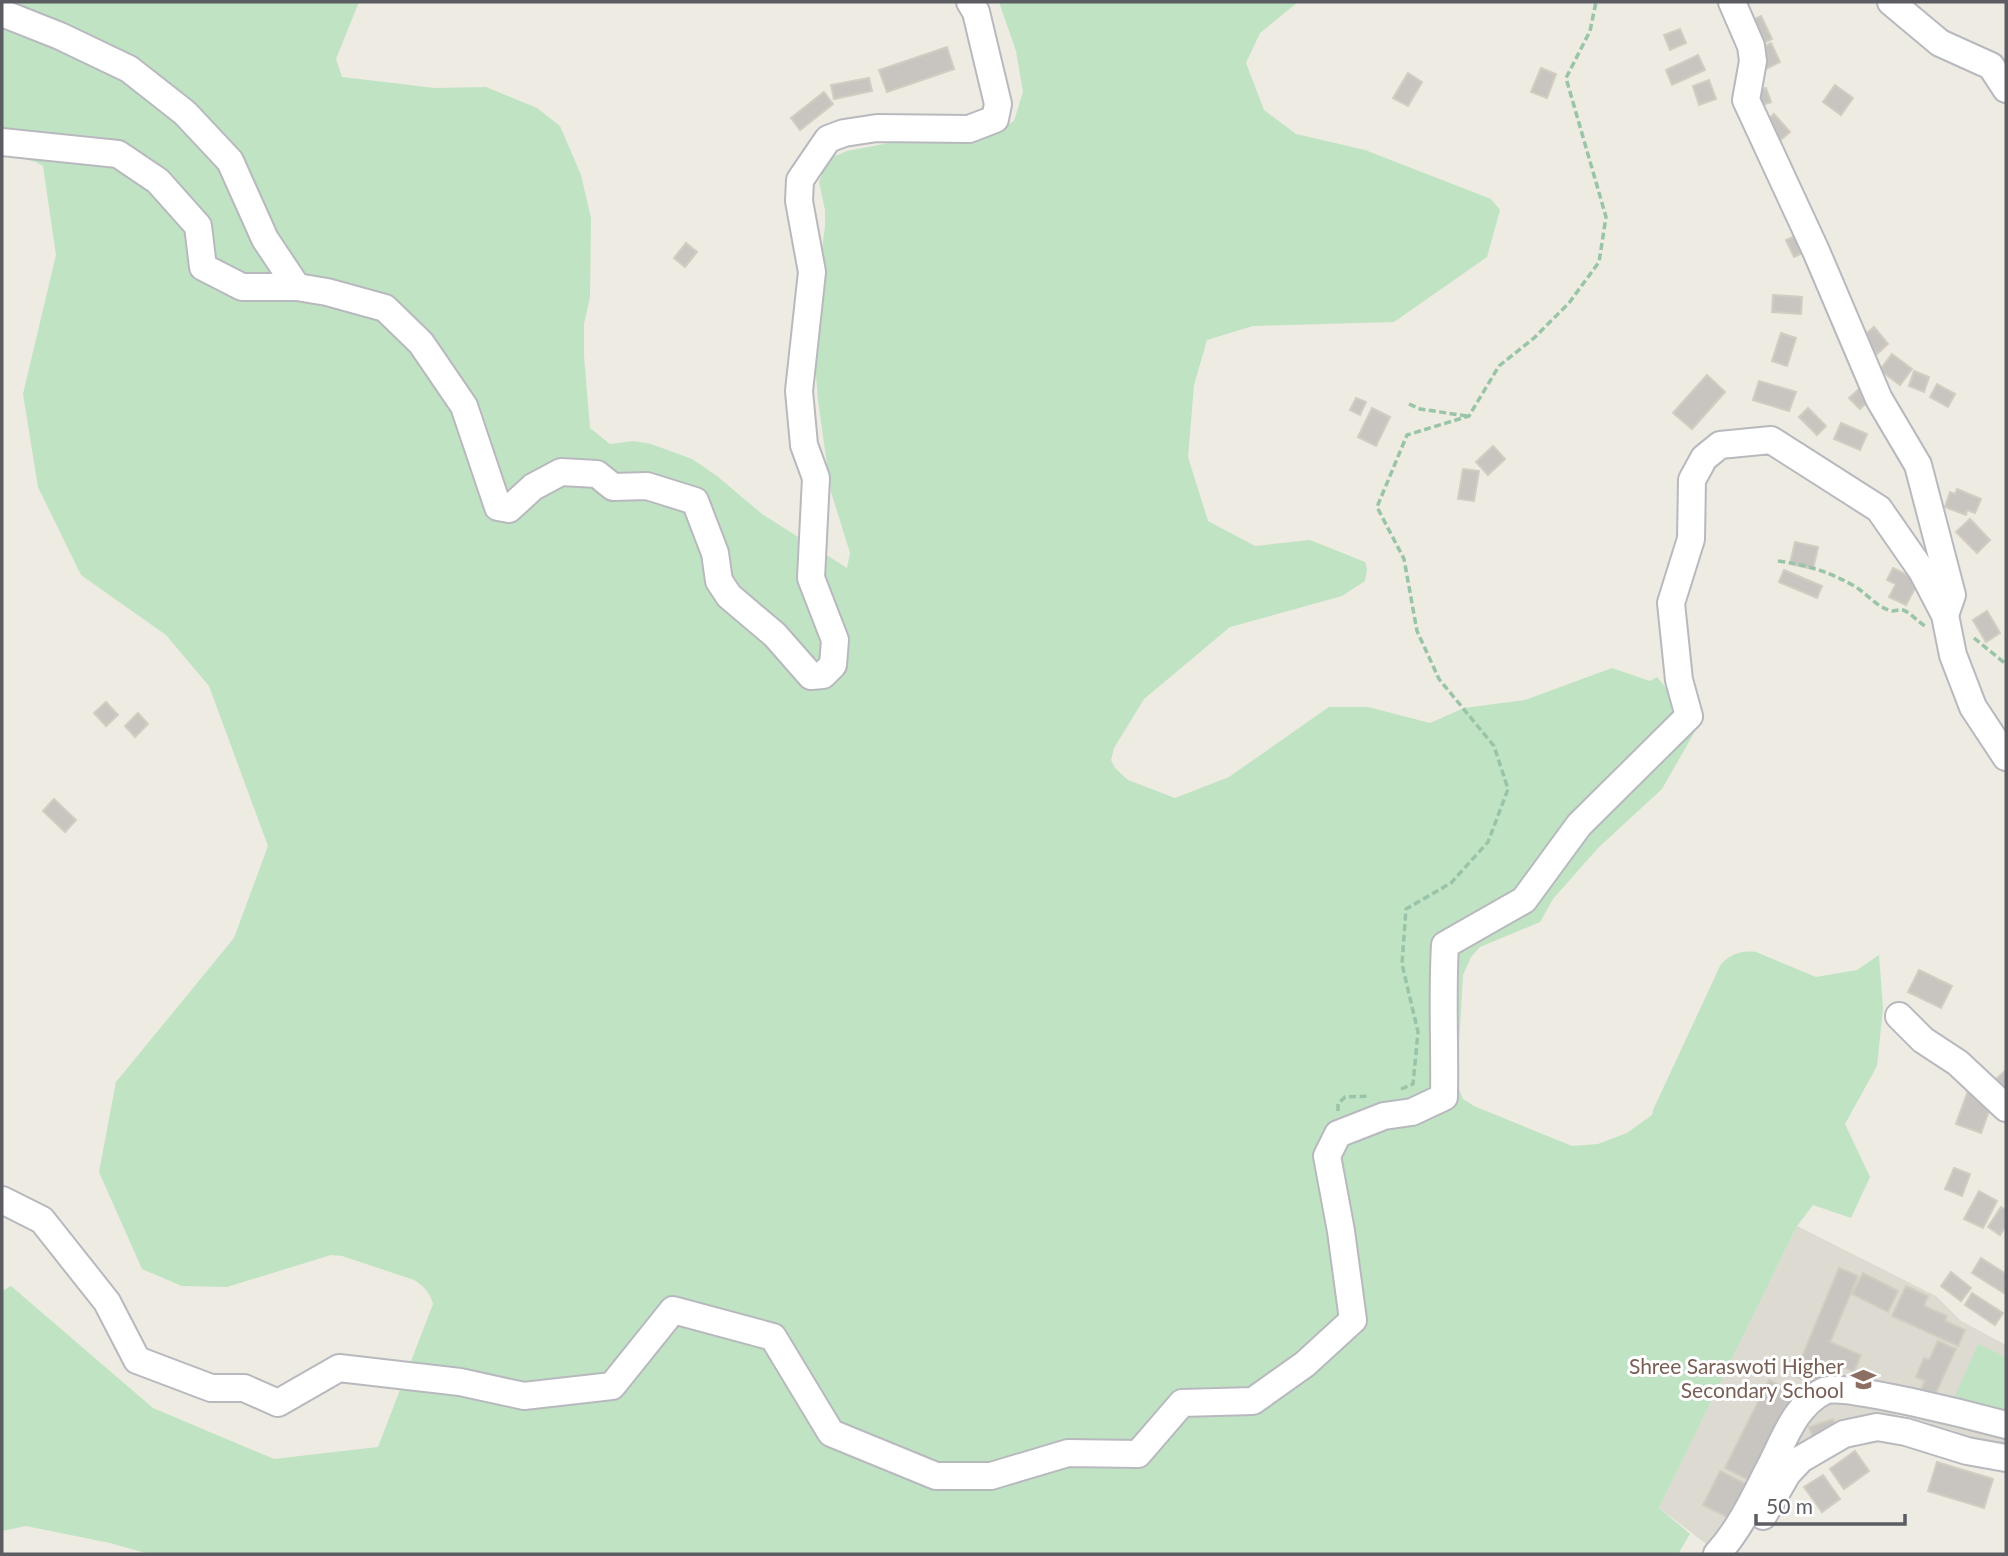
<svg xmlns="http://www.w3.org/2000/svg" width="2008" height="1556" viewBox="0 0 2008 1556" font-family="Lato,sans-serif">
	<rect width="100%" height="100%" fill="#edebe2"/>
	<polygon fill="#dddad1" points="1797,1226 1936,1296 1961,1321 2006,1345 2006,1450 1900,1414 1820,1431 1713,1549 1659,1508"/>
	<g fill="#c0e3c3">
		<path d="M2,2h357l-23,57 6,18 93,11 51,-1 51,21 23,18 21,49 10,43 -1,79 -6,27v32l6,72 20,16 24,-3 17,3 41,15 25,17 45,38 85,54 3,-15 -19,-61 -13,-91 -5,-67 2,-35 10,-72v-17l-6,-28 8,-20 6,-5 14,-6 63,-12 90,-9 14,-9 9,-29 -7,-41 -17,-49h299l-38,31 -14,30 18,47 32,24 69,16 126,49 9,11 -13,47 -93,65 -141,4 -46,14 -13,45 -6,72 20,64 47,25 55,-6 55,22 2,7 -2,12 -23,15 -112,31 -86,72 -30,49 -3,12 4,8 13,12 47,18 54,-21 100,-70h39l62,16 34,-15 61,-8 87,-32 38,13 7,-4 41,49 -36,63 -64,59 -45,51 -13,23 -60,25 -9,10 -8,18 -5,87 1,27 4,10 11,7 98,40 26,-2 29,-11 25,-18 1,-5 68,-146c10,-10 21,-14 35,-12l60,25 41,-7 22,-15 4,53 -6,58 -32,58 25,53 -19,41 -38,-13 -16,21 -138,282 31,26 -12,20h-1529l-39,-11 -84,-17 -24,5v-240l9,-5 142,122 121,51 104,-12 55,-143c-3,-11 -9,-18 -19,-24l-72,-24 -11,-1 -104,32 -45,-1 -40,-17 -43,-97 17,-90 118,-144 34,-92 -59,-160 -43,-51 -85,-60 -43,-88 -15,-93 33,-139 -13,-89 -7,-4 -34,-9z"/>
		<polygon points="1978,1344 2006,1357 2006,1439 1949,1410"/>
	</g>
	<g fill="#c8c5c0" stroke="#d1cdc1" stroke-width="2">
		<polygon points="1761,16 1772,39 1755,47 1745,24"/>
		<polygon points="1680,29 1686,43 1670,50 1664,35"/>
		<polygon points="1771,43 1780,62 1766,69 1757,50"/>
		<polygon points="947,47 954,69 887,92 879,70"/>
		<polygon points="1698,55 1705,70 1672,85 1666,70"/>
		<polygon points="1541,68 1556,74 1547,98 1531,92"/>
		<polygon points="1408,73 1422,82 1408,106 1393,98"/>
		<polygon points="869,78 872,91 834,99 831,85"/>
		<polygon points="1709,80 1716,99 1699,105 1693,86"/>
		<polygon points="1835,85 1853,98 1841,115 1823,102"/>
		<polygon points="1766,88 1771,102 1759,106 1754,92"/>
		<polygon points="824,92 833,104 800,130 791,118"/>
		<polygon points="1774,114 1790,132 1777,143 1761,126"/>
		<polygon points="1797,235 1805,252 1794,257 1786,240"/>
		<polygon points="686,243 697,252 685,267 674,258"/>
		<polygon points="1773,295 1802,297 1801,314 1772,312"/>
		<polygon points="1874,327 1888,344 1877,354 1862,337"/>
		<polygon points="1781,333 1796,338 1787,366 1772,361"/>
		<polygon points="1892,354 1912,369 1900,385 1880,370"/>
		<polygon points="1914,371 1929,377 1924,392 1909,386"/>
		<polygon points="1707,375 1725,392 1692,429 1673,413"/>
		<polygon points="1759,381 1796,392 1789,411 1753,400"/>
		<polygon points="1937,384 1955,394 1948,407 1930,397"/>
		<polygon points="1859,389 1869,400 1860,409 1849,398"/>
		<polygon points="1356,398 1366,402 1360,415 1350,410"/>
		<polygon points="1372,408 1390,417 1376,446 1358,437"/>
		<polygon points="1808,408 1826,426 1817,435 1799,417"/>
		<polygon points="1841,423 1867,434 1860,450 1834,439"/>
		<polygon points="1493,446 1505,459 1488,475 1476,462"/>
		<polygon points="1463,469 1479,471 1474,501 1458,499"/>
		<polygon points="1957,489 1981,499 1975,513 1967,510 1966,515 1945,507 1950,492 1955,494"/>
		<polygon points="1970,519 1990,540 1977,553 1956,532"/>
		<polygon points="1795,542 1818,547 1813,569 1790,564"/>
		<polygon points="1893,568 1919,581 1906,605 1889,597 1896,584 1887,580"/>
		<polygon points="1784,570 1822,586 1817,598 1779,582"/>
		<polygon points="1987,611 2000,633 1986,642 1973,620"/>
		<polygon points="106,702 118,715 106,726 94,713"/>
		<polygon points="138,713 148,724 135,737 125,726"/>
		<polygon points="54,799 76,820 65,832 43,811"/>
		<polygon points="1919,970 1952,986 1941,1008 1908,992"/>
		<polygon points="2006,1070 2006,1095 1994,1081"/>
		<polygon points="1968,1091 1993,1100 1981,1133 1956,1124"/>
		<polygon points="1954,1168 1970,1174 1962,1196 1945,1189"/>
		<polygon points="1979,1191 1997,1201 1983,1228 1964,1219"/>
		<polygon points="2001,1207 2006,1210 2006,1226 2000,1235 1988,1227"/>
		<polygon points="1981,1258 2006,1274 2006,1289 2004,1293 1972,1273"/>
		<polygon points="1839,1268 1858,1276 1830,1342 1861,1355 1854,1372 1827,1360 1816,1385 1794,1376"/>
		<polygon points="1951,1272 1971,1288 1961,1301 1941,1286"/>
		<polygon points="1863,1273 1898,1291 1888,1312 1852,1294"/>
		<polygon points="1906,1286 1928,1296 1924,1306 1947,1316 1945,1321 1965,1330 1958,1346 1892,1316"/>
		<polygon points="1972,1293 2003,1313 1995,1325 1965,1305"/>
		<polygon points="1938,1341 1956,1349 1933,1399 1919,1393 1925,1381 1916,1377 1924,1358 1929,1360"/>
		<polygon points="1769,1380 1799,1395 1755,1483 1725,1468"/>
		<polygon points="1833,1419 1838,1433 1815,1442 1809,1427"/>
		<polygon points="1855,1451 1869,1471 1844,1489 1830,1469"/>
		<polygon points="1937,1462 1993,1479 1984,1508 1928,1491"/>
		<polygon points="1720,1471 1754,1488 1737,1522 1703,1505"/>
		<polygon points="1823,1475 1840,1499 1822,1512 1804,1487"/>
	</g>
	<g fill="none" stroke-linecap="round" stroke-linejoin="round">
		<defs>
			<g id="minor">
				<polyline points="1732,2 1751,46 1753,61 1746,100 1816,251 1879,399 1918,465 1952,595 1945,615"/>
				<polyline points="1891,2 1940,43 1991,66 2006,89"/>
				<polyline points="2,13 60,36 129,69 185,113 230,161 265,239 297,287"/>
				<polyline points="2,142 118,154 158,181 198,226 203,267 242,287 297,287 327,292 385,308 421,343 464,406 498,507 509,509 533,487 561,472 597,474 613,487 647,486 695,501 715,553 719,581 729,596 775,635 811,676 823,675 833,665 835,640 811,578 816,478 804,445 799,391 812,272 799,201 800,180 828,139 844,133 877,128 969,129 995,119 998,104 976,12 970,2"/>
				<polyline points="1899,1016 1923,1040 1958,1063 2006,1108"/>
				<path d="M2,1200l40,20 65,82 30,58 74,28h33l34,15 61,-35 121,14 64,14 88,-10 61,-76 100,27 58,96 105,43h55l77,-23 70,1 44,-51 71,-2 52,-37 48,-44 -12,-89 -14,-75 11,-22 46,-18 28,-4 32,-15c1,-51 -2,-102 1,-152l79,-45 55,-75 110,-109 -10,-36 -8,-77 20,-64 1,-59 12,-22 16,-13 51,-5 108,69 43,62 23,44 8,40 20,52 33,50"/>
				<polyline points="1763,1516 1787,1474 1801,1459 1844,1434 1877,1427 1906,1432 1967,1451 2006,1458"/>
				<path d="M1717,1554c24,-26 38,-59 55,-91 13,-26 24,-58 52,-72 17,-9 156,27 182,34"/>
			</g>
		</defs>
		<use href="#minor" stroke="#b8b9be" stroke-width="30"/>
		<g stroke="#99c4a9" stroke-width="3.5" stroke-dasharray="7 3.5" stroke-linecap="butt">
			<polyline points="1409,404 1420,409 1467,416"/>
			<path d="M1778,561c30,4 52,11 78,26 12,8 22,21 36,24 4,0 8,-2 11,-1 8,3 15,12 22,16"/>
			<polyline points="1974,638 2006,664"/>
			<polyline points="1401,1089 1413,1084 1418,1032 1402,964 1406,909 1451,883 1488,842 1508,789 1494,746 1439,679 1417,631 1404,559 1377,507 1407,435 1469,416 1499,366 1534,338 1569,303 1599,262 1606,217 1566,78 1590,31 1596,2"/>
			<polyline points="1338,1111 1338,1104 1345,1097 1370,1096"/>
		</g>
		<use href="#minor" stroke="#fff" stroke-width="26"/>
	</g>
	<defs>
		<symbol id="school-bare" viewBox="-9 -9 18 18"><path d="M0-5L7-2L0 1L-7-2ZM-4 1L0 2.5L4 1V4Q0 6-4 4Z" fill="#8d6e63" stroke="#fff" stroke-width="2.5" paint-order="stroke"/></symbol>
	</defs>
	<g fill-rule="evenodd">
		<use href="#school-bare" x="1846" y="1362" width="35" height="35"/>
	</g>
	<g text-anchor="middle" stroke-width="6" stroke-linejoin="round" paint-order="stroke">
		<g font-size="21" fill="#785e54" stroke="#fff" text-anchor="end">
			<text x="1844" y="1374">Shree Saraswoti Higher<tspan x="1844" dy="24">Secondary School</tspan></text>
		</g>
	</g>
	<rect width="2008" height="1556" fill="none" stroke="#5b5d62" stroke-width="7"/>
	<path d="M1756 1514v10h149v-10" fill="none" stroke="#5b5d62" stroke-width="3.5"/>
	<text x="1766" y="1514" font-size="21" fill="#5b5d62" stroke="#ffffff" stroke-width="5" paint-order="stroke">50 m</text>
</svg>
